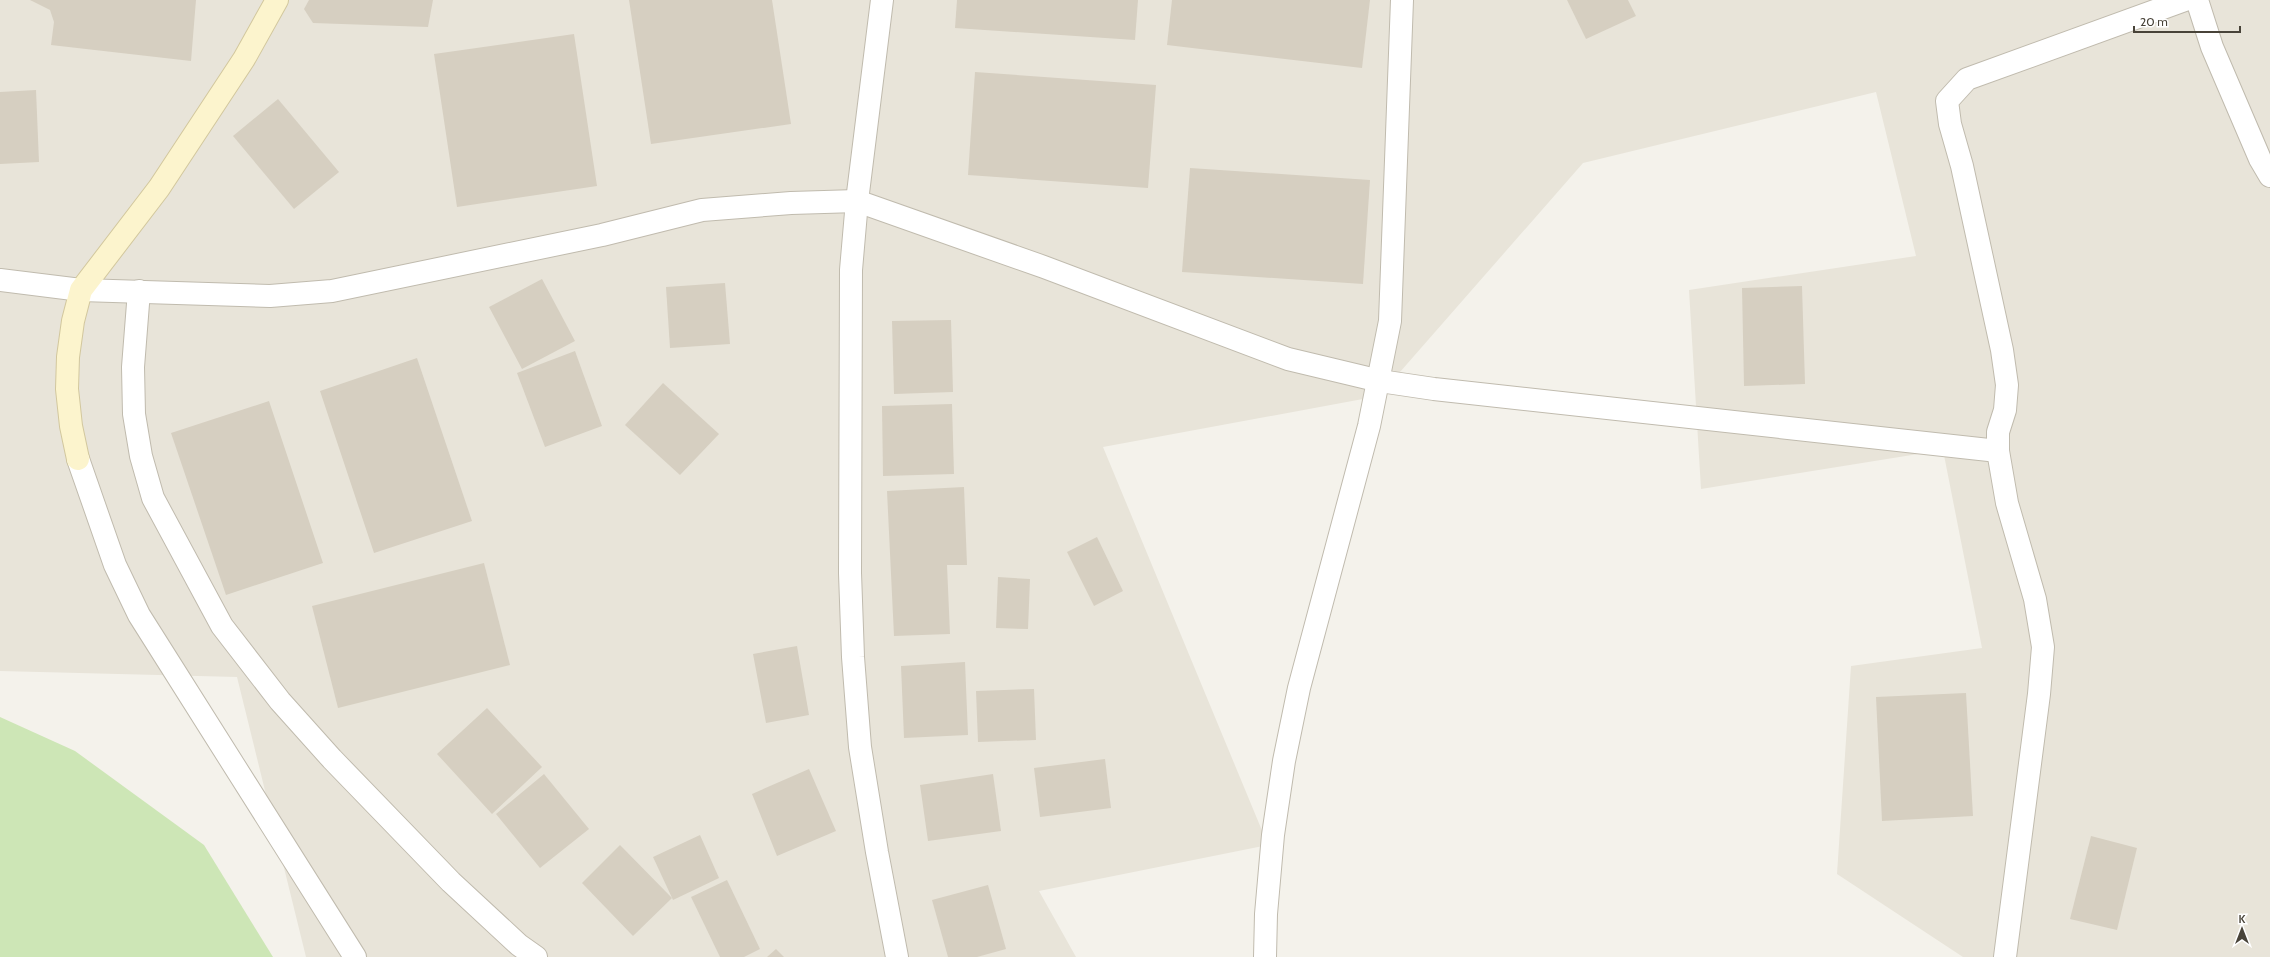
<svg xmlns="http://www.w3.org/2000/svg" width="2270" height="957" viewBox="0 0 2270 957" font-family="Cabin,sans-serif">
	<rect width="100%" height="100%" fill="#f4f2eb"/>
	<polygon fill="#e8e4d9" points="0,0 2270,0 2270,957 1963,957 1837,874 1851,666 1982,648 1943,450 1701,489 1689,290 1916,256 1876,92 1583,163 1379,396 1103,447 1268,845 1039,891 1076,957 306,957 237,677 0,671"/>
	<polygon fill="#cde6b6" points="0,717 75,751 204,845 273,957 0,957"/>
	<g fill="#d6cfc1">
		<polygon points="30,0 196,0 191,61 51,45 54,22 50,10"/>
		<polygon points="309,0 433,0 428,27 313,23 304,9"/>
		<polygon points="629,0 772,0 791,124 651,144"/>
		<polygon points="957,0 1138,0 1135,40 955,28"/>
		<polygon points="1172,0 1370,0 1362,68 1167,45"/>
		<polygon points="1567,0 1628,0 1636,16 1586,39"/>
		<polygon points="574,34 597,186 457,207 434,54"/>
		<polygon points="975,72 1156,85 1148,188 968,175"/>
		<polygon points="36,90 39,162 0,164 0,92"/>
		<polygon points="278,99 339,172 294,209 233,136"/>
		<polygon points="1190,168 1370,180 1363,284 1182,272"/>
		<polygon points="542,279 575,341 522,369 489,307"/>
		<polygon points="725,283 730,344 670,348 666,287"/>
		<polygon points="1802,286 1805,384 1744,386 1742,288"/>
		<polygon points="951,320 953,392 894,394 892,321"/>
		<polygon points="575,351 602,426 545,447 517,373"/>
		<polygon points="417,358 472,521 374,553 320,391"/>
		<polygon points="663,383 719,434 680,475 625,425"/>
		<polygon points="269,401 323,563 226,595 171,433"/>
		<polygon points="952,404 954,474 883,476 882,406"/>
		<polygon points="964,487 967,565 947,565 950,634 894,636 887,491"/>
		<polygon points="1097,537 1123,591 1094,606 1067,552"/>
		<polygon points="484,563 510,665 338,708 312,606"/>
		<polygon points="998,577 1030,579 1028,629 996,628"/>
		<polygon points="797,646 809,715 766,723 753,654"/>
		<polygon points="965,662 968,735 904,738 901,666"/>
		<polygon points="1034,689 1036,740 978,742 976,691"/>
		<polygon points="1966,693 1973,816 1882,821 1876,697"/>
		<polygon points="487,708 542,767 492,814 437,754"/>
		<polygon points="1105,759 1111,808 1040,817 1034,768"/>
		<polygon points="809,769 836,831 777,856 752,794"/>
		<polygon points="544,774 589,829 540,868 496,814"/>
		<polygon points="993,774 1001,831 928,841 920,785"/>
		<polygon points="700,835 719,878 673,900 653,857"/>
		<polygon points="2091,836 2137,848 2117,930 2070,919"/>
		<polygon points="620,845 672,898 633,936 582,883"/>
		<polygon points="727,880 760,949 744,957 720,957 691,897"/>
		<polygon points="988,885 1006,949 977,957 948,957 932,900"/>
		<polygon points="776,949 784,957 767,957"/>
	</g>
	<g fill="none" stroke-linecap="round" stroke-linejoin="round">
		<defs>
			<g id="minor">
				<polyline points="882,0 857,201 851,270 850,573 853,657 860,747 877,852 897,957"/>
				<polyline points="2197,0 2212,47 2260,159 2270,176"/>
				<polyline points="0,280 81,290 270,296 332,291 602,235 702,210 791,203 857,201 1044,267 1288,359 1380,381 1434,389 1998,451"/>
				<polyline points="139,291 133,367 134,414 141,456 153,498 222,626 280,701 332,759 451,882 519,945 536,957"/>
				<polyline points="1265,957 1266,914 1273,835 1284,761 1299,688 1369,426 1390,321 1402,0"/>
				<polyline points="2005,957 2039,694 2043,647 2035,599 2007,503 1998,451 1998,432 2005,410 2007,385 2002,350 1962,166 1950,124 1947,101 1967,79 2185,0"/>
			</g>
			<polyline id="tertiary" points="78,459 115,565 139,615 355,957"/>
			<polyline id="secondary" points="78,459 71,426 67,389 68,357 73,321 81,290 159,188 244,59 277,0"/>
		</defs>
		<use href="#minor" stroke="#c0bbae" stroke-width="24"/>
		<use href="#tertiary" stroke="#c0bbae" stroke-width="24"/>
		<use href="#secondary" stroke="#d2c79d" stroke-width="24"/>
		<use href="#minor" stroke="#fff" stroke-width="22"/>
		<use href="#tertiary" stroke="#fff" stroke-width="22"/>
		<use href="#secondary" stroke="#fcf4cd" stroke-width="22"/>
	</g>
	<g transform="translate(2242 929)" stroke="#ffffff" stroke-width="3" paint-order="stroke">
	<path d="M0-3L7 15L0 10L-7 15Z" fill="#484339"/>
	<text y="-6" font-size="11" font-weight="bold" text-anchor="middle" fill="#484339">K</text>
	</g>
	<path d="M2134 26v6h106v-6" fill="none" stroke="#484339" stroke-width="2"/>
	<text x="2140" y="26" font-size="12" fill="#484339" stroke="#ffffff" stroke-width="3" paint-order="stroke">20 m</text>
</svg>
